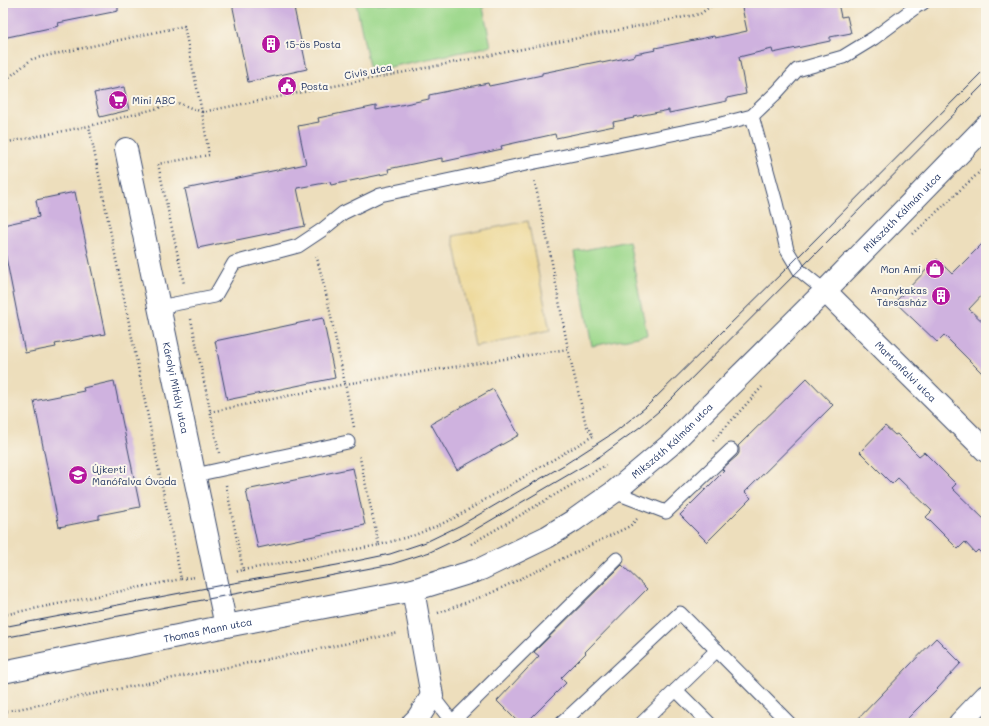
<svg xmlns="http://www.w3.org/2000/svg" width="989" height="726" viewBox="0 0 989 726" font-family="Mali,sans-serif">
	<rect width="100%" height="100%" fill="#fbf7ec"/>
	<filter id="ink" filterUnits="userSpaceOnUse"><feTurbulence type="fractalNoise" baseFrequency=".025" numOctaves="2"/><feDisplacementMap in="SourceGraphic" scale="8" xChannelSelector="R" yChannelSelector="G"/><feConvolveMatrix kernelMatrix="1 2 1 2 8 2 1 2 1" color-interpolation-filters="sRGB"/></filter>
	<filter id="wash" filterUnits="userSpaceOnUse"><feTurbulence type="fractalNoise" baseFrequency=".012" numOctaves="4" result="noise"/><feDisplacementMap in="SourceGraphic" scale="16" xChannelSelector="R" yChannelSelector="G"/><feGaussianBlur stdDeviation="0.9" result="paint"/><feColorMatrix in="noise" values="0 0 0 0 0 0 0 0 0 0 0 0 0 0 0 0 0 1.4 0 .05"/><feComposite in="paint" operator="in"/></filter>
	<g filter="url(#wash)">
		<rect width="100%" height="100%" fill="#eddebc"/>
		<g fill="#9dd88c" stroke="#5c8475">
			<polygon points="356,3 482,3 491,46 370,71"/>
			<polygon points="629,241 647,335 592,346 574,252"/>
		</g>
		<polygon fill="#eeda9e" stroke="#84847e" points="528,221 550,331 475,346 453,236"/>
		<g id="blocks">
			<g fill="#cfb2df">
				<polygon points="3,3 118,3 118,11 58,23 59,26 3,38"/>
				<polygon points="232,3 293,3 307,69 248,82"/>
				<polygon points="741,3 838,3 841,17 847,16 851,33 830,37 830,41 773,53 772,49 739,57 746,94 727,98 727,101 669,113 669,110 633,117 634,118 613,122 614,126 556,138 555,134 501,146 502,149 442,162 442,158 422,162 388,169 389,173 331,185 330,182 297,188 305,226 198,248 185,189 306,164 298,126 319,122 318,118 376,106 376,110 396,106 429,99 429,95 488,83 489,86 509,82 542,75 542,73 577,66 601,61 602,63 635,56 635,54 656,50 655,48 714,36 715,38 747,31"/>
				<polygon points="124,87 129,110 100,117 94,93"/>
				<polygon points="75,192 105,334 55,344 56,347 25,353 3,242 3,225 39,217 36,200"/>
				<polygon points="986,240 986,291 969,309 986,325 986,377 944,335 937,342 895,302 937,259 952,274"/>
				<polygon points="323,318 335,378 227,400 215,341"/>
				<polygon points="807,378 833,405 745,492 751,498 707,542 680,515 724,471 722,469 737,456 739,453 739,448 738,446"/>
				<polygon points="114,381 140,507 99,515 99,519 59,527 34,401 84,391 83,388"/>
				<polygon points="493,389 519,435 457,470 431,424"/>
				<polygon points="885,426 895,435 897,434 919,456 924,452 956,484 952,488 986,521 986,558 978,550 975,553 965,542 958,549 926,517 932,511 898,478 892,484 860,452"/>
				<polygon points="353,468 365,525 258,548 246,490"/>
				<polygon points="622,565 647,589 585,652 586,653 561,678 566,683 526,723 519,723 497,701 539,656 534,652"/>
				<polygon points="936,638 961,663 938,688 903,723 854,723"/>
			</g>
		</g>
	</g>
	<g filter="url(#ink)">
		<use href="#blocks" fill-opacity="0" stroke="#3a496c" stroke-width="1"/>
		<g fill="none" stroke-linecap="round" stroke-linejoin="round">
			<defs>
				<g id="lane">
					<polyline points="752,116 776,203 787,250 799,270 825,291"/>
					<polyline points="159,307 215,296 234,263 298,246 322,230 343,213 380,195 531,163 721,124 752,116 777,92 797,70 843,57 874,38 917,6 923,3"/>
					<polyline points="195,475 348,442"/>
					<polyline points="614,492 666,512 731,450"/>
					<polyline points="676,690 709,723"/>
					<polyline points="432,696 453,723"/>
					<polyline points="452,722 617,559"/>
					<polyline points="562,723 680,613 789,723"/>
					<polyline points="642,723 717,650"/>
				</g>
				<g id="street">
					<path id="s1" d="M126,149l100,477"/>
					<path id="s2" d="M825,291l161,160"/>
					<polyline points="413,723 418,718 432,696 413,590"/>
					<polyline points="960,723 986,696"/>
				</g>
				<g id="secondary">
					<path id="s3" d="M3,672l223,-46 187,-36 68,-21 66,-32 26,-16 21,-15 20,-14 56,-47 155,-154 161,-165"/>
				</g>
			</defs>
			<use href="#lane" stroke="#3a496c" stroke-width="15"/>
			<use href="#street" stroke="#3a496c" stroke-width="24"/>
			<use href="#secondary" stroke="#3a496c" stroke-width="24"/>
			<g stroke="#3a496c" stroke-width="2.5" stroke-dasharray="1 3" stroke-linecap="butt">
				<polyline points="3,82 32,59 184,26 202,112 209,155 158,164 184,284"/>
				<polyline points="202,112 700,14 715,3"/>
				<polyline points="3,143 89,126 178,103 202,112"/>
				<polyline points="913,234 986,166"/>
				<polyline points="191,319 219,453"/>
				<polyline points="210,412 345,384 327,298 316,254"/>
				<polyline points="354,427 345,384 568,349 549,247 534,179"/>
				<polyline points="713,441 762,387"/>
				<polyline points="226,485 243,570 235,572"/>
				<polyline points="471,544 606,465"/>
				<polyline points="379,545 415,535 439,525 456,517 593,436 586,425 568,349"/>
				<polyline points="243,570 379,545 359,454"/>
				<polyline points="181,579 195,577"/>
				<polyline points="438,613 489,594 630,526 637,519"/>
				<polyline points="3,615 181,579 89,126"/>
				<polyline points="3,712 399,633"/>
			</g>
			<use href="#lane" stroke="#fff" stroke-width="13"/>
			<use href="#street" stroke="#fff" stroke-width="22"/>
			<use href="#secondary" stroke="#fff" stroke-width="22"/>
			<g stroke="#1b2f5e" stroke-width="1">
				<polyline points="3,627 217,586 337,565 390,554 426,542 461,525 564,465 615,432 646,407 793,262 986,68"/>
				<polyline points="3,638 392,564 430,552 466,535 602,455 640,427 659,411 986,82"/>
			</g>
		</g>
	</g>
	<defs>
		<symbol id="building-disc" viewBox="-11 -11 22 22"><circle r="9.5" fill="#b5179e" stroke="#fbf7ec"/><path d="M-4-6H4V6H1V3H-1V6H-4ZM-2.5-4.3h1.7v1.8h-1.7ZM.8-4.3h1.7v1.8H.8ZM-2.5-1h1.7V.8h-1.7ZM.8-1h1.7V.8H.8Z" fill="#fff"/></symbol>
		<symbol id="civic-disc" viewBox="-11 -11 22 22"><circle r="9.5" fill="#b5179e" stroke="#fbf7ec"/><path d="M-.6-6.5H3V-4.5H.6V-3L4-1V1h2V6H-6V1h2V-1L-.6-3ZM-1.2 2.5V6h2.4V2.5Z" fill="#fff"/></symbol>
		<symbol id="supermarket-disc" viewBox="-11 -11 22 22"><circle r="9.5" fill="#b5179e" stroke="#fbf7ec"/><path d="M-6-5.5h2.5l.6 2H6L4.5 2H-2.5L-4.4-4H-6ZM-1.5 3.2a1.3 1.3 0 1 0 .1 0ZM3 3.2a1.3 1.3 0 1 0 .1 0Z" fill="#fff"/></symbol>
		<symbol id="shop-disc" viewBox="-11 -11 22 22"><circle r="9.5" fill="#b5179e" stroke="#fbf7ec"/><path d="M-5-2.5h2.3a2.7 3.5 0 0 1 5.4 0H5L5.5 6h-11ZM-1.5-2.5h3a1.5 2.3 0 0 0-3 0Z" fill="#fff"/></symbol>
		<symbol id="school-disc" viewBox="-11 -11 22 22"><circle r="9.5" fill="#b5179e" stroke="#fbf7ec"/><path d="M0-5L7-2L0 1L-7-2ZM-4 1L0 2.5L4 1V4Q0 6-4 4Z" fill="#fff"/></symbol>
	</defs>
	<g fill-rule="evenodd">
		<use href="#building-disc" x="260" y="33" width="22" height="22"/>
		<use href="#civic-disc" x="276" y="75" width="22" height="22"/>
		<use href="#supermarket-disc" x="107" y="89" width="22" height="22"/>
		<use href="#shop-disc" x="924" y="258" width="22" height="22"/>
		<use href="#building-disc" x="930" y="285" width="22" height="22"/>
		<use href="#school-disc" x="67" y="464" width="22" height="22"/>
	</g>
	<g text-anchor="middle" stroke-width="4" stroke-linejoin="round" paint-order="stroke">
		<g font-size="10" fill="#1b2f5e" stroke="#fbf7ec" text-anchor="start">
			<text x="285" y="48">15-ös Posta</text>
			<text x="301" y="90">Posta</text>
			<text x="132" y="104">Mini ABC</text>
			<text x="921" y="273" text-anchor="end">Mon Ami</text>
			<text x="927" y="294" text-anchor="end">Aranykakas<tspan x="927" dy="12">Társasház</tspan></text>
			<text x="92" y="473">Újkerti<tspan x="92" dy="12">Manófalva Óvoda</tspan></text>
		</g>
		<g font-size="10" fill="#1b2f5e" stroke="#fbf7ec">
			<text transform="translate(368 71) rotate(-11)" y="4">Cívis utca</text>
			<text dy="4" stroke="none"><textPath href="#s3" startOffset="1045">Mikszáth Kálmán utca</textPath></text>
			<text dy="4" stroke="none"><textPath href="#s2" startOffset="114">Martonfalvi utca</textPath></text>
			<text dy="4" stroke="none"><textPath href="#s1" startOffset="244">Károlyi Mihály utca</textPath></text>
			<text dy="4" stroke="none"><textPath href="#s3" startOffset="721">Mikszáth Kálmán utca</textPath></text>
			<text dy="4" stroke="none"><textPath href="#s3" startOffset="209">Thomas Mann utca</textPath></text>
		</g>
	</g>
	<rect width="989" height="726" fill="none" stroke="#fbf7ec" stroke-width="16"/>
</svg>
